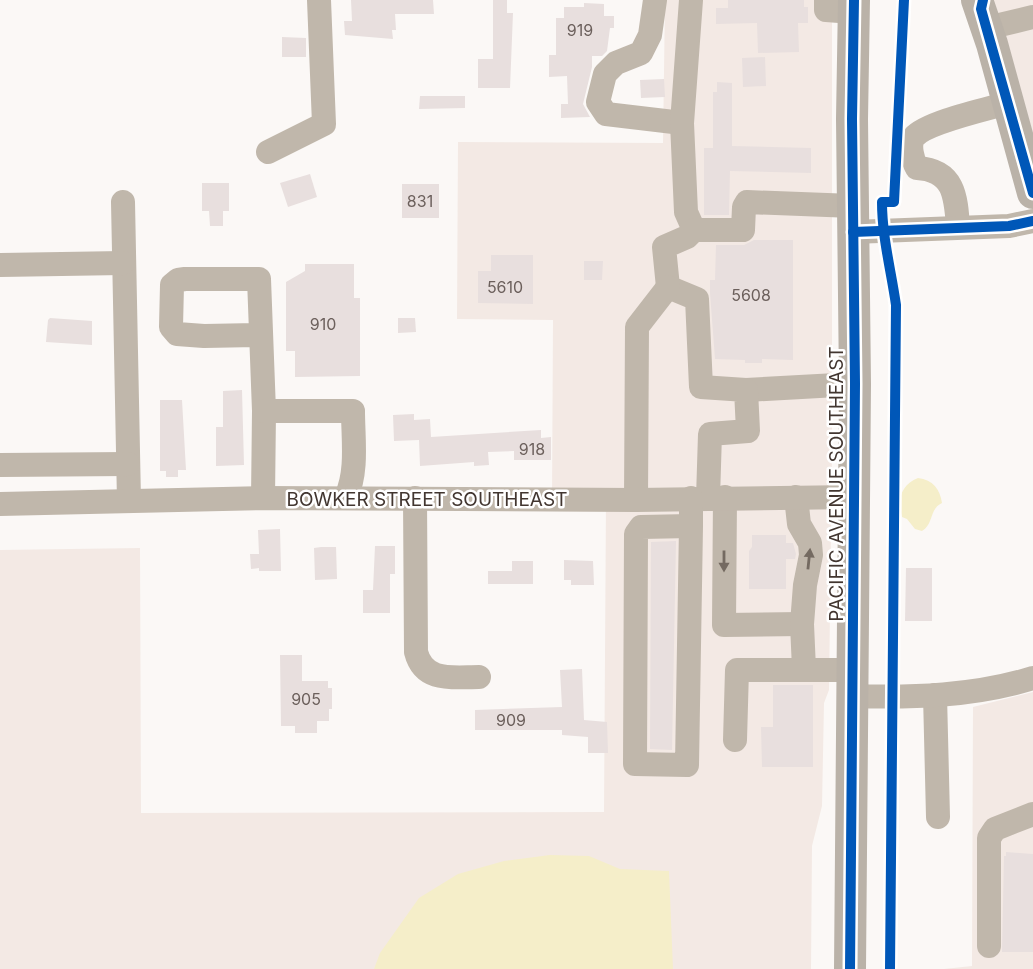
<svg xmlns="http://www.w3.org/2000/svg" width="1033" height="969" viewBox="0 0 1033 969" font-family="Inter,sans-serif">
	<rect width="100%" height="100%" fill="#fbf8f6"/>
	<g fill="#f3e9e4">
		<polygon points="665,0 832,0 832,451 829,690 824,703 822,806 812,846 811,969 0,969 0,550 140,548 141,813 604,812 606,500 552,499 553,320 457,319 458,142 663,143"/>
		<polygon points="993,0 1033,0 1033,134 1002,22"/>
		<polygon points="1033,692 1033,969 944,969 972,966 973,707"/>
	</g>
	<g fill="#f5eec9">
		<path d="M918,478c15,2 22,11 24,25 -13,6 -8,21 -20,28l-7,-2 -8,-10 -5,-2c-5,-18 -1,-32 16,-39z"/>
		<polygon points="550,855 589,856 620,869 669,871 673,969 374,969 380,953 419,898 458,874 504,861"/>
	</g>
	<g fill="#e8dfde">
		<polygon points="351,0 433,0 434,14 395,14 396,30 392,30 393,39 345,35 344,21 352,21"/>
		<polygon points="493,0 507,0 507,13 513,13 510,88 478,88 478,59 493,59"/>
		<polygon points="728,0 804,0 804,7 808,7 808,23 798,23 799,52 758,53 757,23 716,24 716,8 728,8"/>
		<polygon points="584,3 604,4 604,16 614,16 614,28 610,28 607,51 602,56 592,56 592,67 583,104 590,117 561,118 561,104 568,104 567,76 549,77 549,55 556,55 556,18 564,18 564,7 584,7"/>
		<polygon points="282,37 306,38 306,57 282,57"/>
		<polygon points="765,57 766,86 743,87 742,58"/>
		<polygon points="664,79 665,97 641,98 640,80"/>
		<polygon points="717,82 732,83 732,146 811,148 811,173 730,171 729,215 704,215 704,148 713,148 713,92 717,92"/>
		<polygon points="420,96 465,96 465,108 419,109"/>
		<polygon points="310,174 317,197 288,207 280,183"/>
		<polygon points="202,183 229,183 229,211 223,211 223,226 210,226 209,211 202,211"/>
		<rect x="402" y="184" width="37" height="34"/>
		<polygon points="754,240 793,240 793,360 762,359 762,363 745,363 745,360 715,359 710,293 710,280 715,280 716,245 744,245"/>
		<polygon points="491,255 533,255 533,304 478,303 478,271 491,271"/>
		<polygon points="584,261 603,261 602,280 584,280"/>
		<polygon points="305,264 354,264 354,298 360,298 360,376 295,377 295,351 286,351 286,282 305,271"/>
		<polygon points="50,318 92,321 92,345 46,342 48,320"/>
		<polygon points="398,318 415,318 416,332 398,333"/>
		<polygon points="242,390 244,465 216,466 216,427 223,427 223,391"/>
		<polygon points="160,400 182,400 186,470 178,470 178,477 166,477 166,471 160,471"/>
		<polygon points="414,414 414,420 430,419 431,437 541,430 541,438 551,437 551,460 514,460 514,451 488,452 489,465 474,466 474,462 420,466 419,440 394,441 393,415"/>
		<polygon points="280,529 281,571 259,571 259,568 251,569 250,554 259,554 258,530"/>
		<polygon points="752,535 786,535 786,543 793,543 796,554 795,559 786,559 786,589 749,589 749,551 752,547"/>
		<polygon points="676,541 672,750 650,749 651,542"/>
		<polygon points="375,546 395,546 395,574 390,574 390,613 363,613 363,590 373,590"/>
		<polygon points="321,547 336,547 337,579 315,580 314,548"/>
		<polygon points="564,560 593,561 594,585 571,585 571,580 564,580"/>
		<polygon points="512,561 533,561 533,584 488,584 488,571 512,571"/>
		<polygon points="906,568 932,568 932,621 905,621"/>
		<polygon points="280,655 302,655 302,681 328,681 328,688 332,688 332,709 329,709 329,721 317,721 317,733 295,733 295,726 281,726"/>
		<polygon points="582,669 584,720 607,722 608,753 588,753 588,737 562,735 562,730 475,730 475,710 562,707 560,670"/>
		<polygon points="773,685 813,685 813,767 762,767 761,727 773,727"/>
		<polygon points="1006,852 1033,854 1033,952 1002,952 1004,856 1006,856"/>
	</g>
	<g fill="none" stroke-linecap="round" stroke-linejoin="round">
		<g stroke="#c0b7ab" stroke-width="24">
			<polyline points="655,0 650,35 641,53 616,63 605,74 598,102 606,114 682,123"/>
			<polyline points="691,0 682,123 686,212 694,230"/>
			<polyline points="826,0 826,10 853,12"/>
			<polyline points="987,28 1033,17"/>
			<polyline points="268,152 324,124 319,0"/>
			<polyline points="123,202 129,501"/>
			<path d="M958,227c-2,-31 -4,-57 -41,-59 -4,-7 -9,-24 -3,-31 13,-15 74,-28 94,-34"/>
			<polyline points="853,232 1009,226 1033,221"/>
			<polyline points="0,265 123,263"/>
			<polyline points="261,335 204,336 177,334 171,327 172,285 178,280 185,279 259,279 264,411 263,498"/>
			<polyline points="746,390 855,384"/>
			<path d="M264,411h89c0,28 5,60 -7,86"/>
			<polyline points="0,465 128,464"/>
			<polyline points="725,497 724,625 802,624"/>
			<polyline points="796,497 799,524 810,543 811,555 805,585 802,624 804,669"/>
			<path d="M415,498l1,154c8,31 37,25 63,25"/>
			<polyline points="708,498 710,434 748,431 746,390 701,387 697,299 668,287 664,247 687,237 694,230 743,230 744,207 747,202 853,206"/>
			<polyline points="636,500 637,327 668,287"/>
			<polyline points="0,504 263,498 636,500 854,497"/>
			<polyline points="691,526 641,527 636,534 635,764 687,765 691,526 691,498"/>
			<polyline points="935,695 938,817"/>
			<path d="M852,696c60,2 123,0 181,-18"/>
			<polyline points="735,740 737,670 852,670"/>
			<polyline points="989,946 989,838 995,829 1033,814"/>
		</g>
		<g stroke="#bab2a8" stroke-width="32">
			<polyline points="977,0 992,44 1033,193"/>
			<polyline points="850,969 855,384 852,119 854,0"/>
		</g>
		<defs>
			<g id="cycleway">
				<polyline points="983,0 981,9 1033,193"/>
				<polyline points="853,232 1009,226 1033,221"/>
				<polyline points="850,969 855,384 852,119 854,0"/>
				<path d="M890,969l6,-664c-5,-35 -14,-68 -14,-103h12l10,-202"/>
			</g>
		</defs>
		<use href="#cycleway" stroke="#fff" stroke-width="15"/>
		<use href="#cycleway" stroke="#0057b8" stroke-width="10"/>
	</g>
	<defs><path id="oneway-solid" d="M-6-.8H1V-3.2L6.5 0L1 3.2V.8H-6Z" transform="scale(1.75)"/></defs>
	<g fill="#746a61">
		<use href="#oneway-solid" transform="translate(809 559) rotate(-84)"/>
		<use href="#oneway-solid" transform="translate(724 561) rotate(90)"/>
	</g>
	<g text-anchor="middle" stroke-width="5" stroke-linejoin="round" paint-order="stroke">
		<g font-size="16" fill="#6c605c">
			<text x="580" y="36">919</text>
			<text x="420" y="207">831</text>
			<text x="505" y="293">5610</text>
			<text x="751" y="301">5608</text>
			<text x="323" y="330">910</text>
			<text x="532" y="455">918</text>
			<text x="306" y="705">905</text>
			<text x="511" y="726">909</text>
		</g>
		<g font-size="19" fill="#423630" stroke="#fff">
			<text transform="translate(836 484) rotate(-90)" y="7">PACIFIC AVENUE SOUTHEAST</text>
			<text x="427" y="506">BOWKER STREET SOUTHEAST</text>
		</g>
	</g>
</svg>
